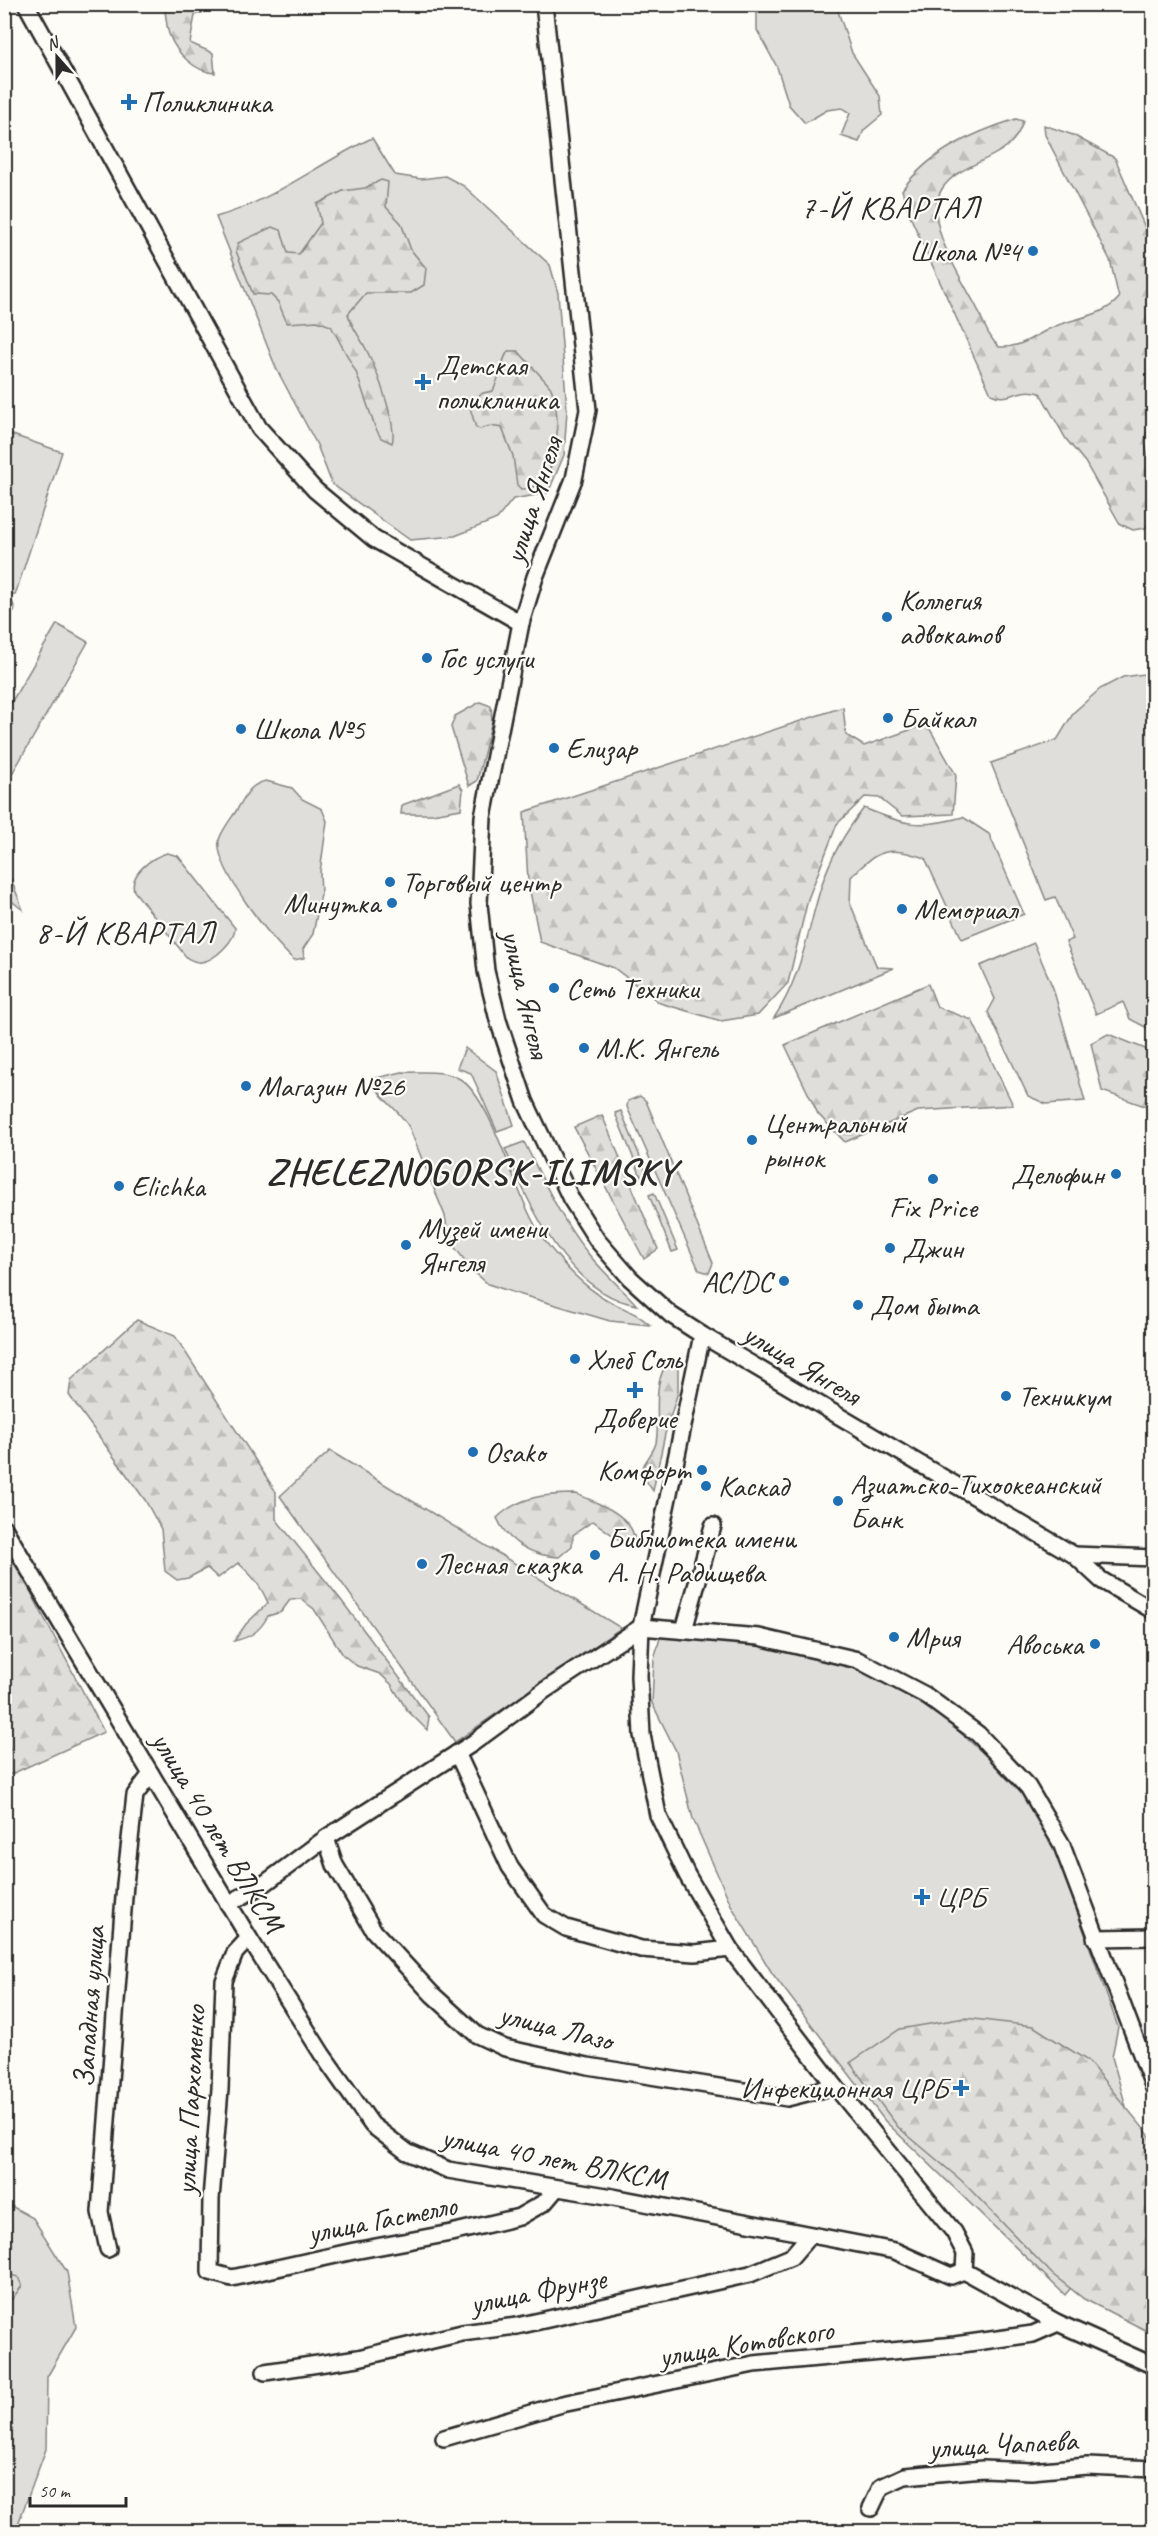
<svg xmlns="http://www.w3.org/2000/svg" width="1158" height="2536" viewBox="0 0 1158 2536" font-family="Caveat,sans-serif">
	<defs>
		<pattern id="forest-firs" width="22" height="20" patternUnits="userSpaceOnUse" patternTransform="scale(1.5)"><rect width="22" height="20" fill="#dfdeda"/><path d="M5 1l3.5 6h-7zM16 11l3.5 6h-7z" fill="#c0bfbb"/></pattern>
	</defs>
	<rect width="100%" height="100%" fill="#fdfcf7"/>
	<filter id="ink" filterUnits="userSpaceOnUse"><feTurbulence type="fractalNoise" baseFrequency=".0167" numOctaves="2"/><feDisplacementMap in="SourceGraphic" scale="12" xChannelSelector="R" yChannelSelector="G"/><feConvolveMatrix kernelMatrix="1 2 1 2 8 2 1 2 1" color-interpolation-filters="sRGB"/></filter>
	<g filter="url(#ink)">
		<g fill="#dfdeda" stroke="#858482" stroke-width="1.5">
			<polygon points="766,5 836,5 852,53 880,96 882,115 864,130 859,142 841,136 850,113 842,108 827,110 805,123 789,105 777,67 757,30 757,8"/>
			<path d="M372,138l23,37 26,4 24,-3 19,10 86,79 8,28 9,117 -3,45 -16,38 -35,6 -16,20 -42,17 -45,4 -78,-56 -15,-39 -41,-77 -60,-151c57,-16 103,-54 156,-79z"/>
			<polygon points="4,432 62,452 15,595 5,592"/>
			<polygon points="5,598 12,601 15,609 7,623 5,622"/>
			<polygon points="57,624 88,642 5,786 5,713"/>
			<polygon points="1144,674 1154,674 1153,1031 1130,1019 1123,1002 1096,1014 1066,942 1073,939 1055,897 1046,900 991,763 1057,740 1074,712 1100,689 1123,677"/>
			<path d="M266,781l26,7 10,11 20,10 5,12 -7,51 1,22 -8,40 -10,15 1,9 -10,2c-21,-18 -80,-92 -75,-120 3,-11 13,-22 19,-32 8,-13 12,-24 28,-27z"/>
			<path d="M864,808c41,17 55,21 99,9l26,17 35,80 -62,25 -37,-81c-37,-12 -47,-9 -74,19l-1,26 27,64 17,1 -120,50c28,-42 33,-86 48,-134 9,-28 24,-53 42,-76z"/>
			<path d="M167,853l11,3 57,72c0,13 -21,33 -34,34 -5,1 -10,-2 -14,-4l-53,-67c-5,-17 18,-34 33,-38z"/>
			<polygon points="11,879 23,910 5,896 5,885"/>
			<polygon points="1034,943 1053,988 1085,1101 1046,1104 1028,1096 988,1012 995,999 980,966"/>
			<polygon points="465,1048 496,1071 514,1125 497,1131 471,1073 457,1068"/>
			<path d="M402,1072c19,1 42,-3 58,7 32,20 54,111 75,146 6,12 15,23 24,33 13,17 33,34 52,44 17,9 24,10 39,23l-40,-4 -95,-28 -27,-9 -15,-13 -24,-31 -4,-24 -36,-89c-11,-19 -30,-28 -37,-48z"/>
			<polygon points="640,1096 646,1101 713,1263 709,1273 699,1270 627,1107 628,1101"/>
			<polygon points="621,1111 648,1176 642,1179 615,1113"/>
			<path d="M524,1142c19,37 36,76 62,109 15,19 34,36 51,54 -69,-11 -107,-99 -132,-156z"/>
			<polygon points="654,1193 678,1250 672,1252 649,1195"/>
			<polygon points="330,1451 621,1628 455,1742 280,1496"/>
			<polygon points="662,1631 780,1649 862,1670 942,1716 1016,1783 1052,1841 1118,2027 1112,2057 1150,2192 1065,2295 885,2121 772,1973 732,1907 693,1819 676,1751 652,1703 654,1659"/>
			<polygon points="4,2202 33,2218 67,2272 76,2327 47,2377 46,2449 15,2532 4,2531"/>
		</g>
		<g fill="url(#forest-firs)" stroke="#858482" stroke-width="1.5">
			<path d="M164,5h50v3l-19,7 -5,28 23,10 2,20c-20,-1 -39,-20 -46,-39 -3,-9 -3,-20 -5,-29z"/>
			<path d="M1016,119l7,2c-10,41 -61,37 -81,68 -21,32 21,91 35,119 7,15 10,27 22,39 22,1 33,-10 52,-19 22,-11 51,-10 68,-30l-9,-38 -65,-125 -1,-10 29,10 42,23 37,86 2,186 -8,3 -1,9 8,41 1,37 -9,8 -12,2 -13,-6 -35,-62 -19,-23 -26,-46c-22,-7 -31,10 -49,1l-82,-180 -7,-24c27,-38 70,-57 114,-71z"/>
			<path d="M381,180l7,2 -2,25 15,16 10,27 15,18 -2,17 -13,8h-45l-18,21c4,14 12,23 19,37 9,17 31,76 25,92l-11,-5 -6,-11 -19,-55 -25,-46 -14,-5 -30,2 -9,-21 -7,-7 -18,-1 -17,-43 2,-8 34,-16 9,3 7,23 11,1 22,-31 -4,-19 26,-13 22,-3z"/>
			<path d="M508,351h10c5,6 32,34 33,37 11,27 11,102 -30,101l-4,-4 -4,-29 -11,-28 -12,-2 -10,3 -4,-1 -7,-24 14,-11 10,-2c7,-14 7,-27 15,-40z"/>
			<polygon points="480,702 491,706 492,721 477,781 469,786 451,727 455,716"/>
			<polygon points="843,707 846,735 864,746 927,724 956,775 953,814 902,816 879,798 865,797 837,824 808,899 788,983 758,1015 721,1021 660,1003 614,968 540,942 528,881 524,812"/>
			<polygon points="459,784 463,790 461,809 432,814 401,814 402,805"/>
			<polygon points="928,984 937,1007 972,1020 1013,1105 918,1111 845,1142 818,1114 785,1045"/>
			<polygon points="1108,1034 1153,1052 1153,1109 1102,1091 1091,1043"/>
			<polygon points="602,1115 658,1249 644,1259 574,1127"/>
			<path d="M137,1320l38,16 101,156v27l65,81 88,117 -2,13 -20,-20 -16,-26 -11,-10 -23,-8 -14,-11 -29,-46 -13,-10 -11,1 -9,12 -13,4c-9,16 -17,21 -34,25l12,-17 22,-21c-7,-17 -16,-28 -30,-40l-20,15 -11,-10 -19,10 -11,2 -12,-9 -4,-42 -16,-29 -76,-105 2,-15z"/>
			<path d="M670,1360l8,3v29l-13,42 -12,57 -13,-19c4,-10 14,-20 16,-29 5,-28 -6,-61 14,-83z"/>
			<path d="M576,1494c22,9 60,22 59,50l-6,3 -36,-26 -20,14 -1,11 -13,11c-27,-1 -52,-15 -62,-39 22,-22 50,-24 79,-24z"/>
			<polygon points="4,1541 104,1732 5,1777 4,1777"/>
			<polygon points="965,2018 1033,2026 1088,2061 1149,2135 1154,2150 1153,2334 1084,2299 1052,2274 962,2181 898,2127 850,2063 900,2029"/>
			<polygon points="5,2273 18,2277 22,2286 11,2300 5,2302"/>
		</g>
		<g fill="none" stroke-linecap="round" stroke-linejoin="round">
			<defs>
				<g id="minor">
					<polyline points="26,4 259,428 315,490 374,539 521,623"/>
					<polyline points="544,4 588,410 574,479 535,577 521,623 483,817 479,904 486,971 498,1020 525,1101 571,1199 597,1240 630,1278 671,1315 702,1335 1074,1555 1101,1580 1154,1611"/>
					<polyline points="702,1335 641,1627 639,1676 642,1735 658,1815 687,1875 730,1949 835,2086 954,2232 965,2253 964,2271"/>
					<polyline points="4,1528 249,1938 322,2054 372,2125 407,2152 448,2170 613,2197 895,2251 951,2276 964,2271 1058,2323 1154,2366"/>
					<polyline points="1074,1555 1154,1558"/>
					<polyline points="684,1630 713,1526"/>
					<polyline points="457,1753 510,1867 544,1915 566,1928 641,1949 695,1953 730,1949"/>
					<polyline points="326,1838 335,1865 374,1931 432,1994 477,2035 505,2048 588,2066 787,2098 835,2086"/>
					<polyline points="228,1904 264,1884 326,1838 473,1743 545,1690 641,1627 759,1637 858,1660 925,1695 978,1734 1028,1787 1061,1843 1154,2088"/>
					<polyline points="249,1938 235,1953 224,1981 220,2089 211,2199 210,2272 232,2278 354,2251 451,2233 519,2217 545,2202 556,2189"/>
					<polyline points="1095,1938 1154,1937"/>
					<polyline points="108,2249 100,2212 125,1884 135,1795 151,1774"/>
					<polyline points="265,2372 358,2358 462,2333 517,2326 750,2274 791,2257 809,2236"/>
					<polyline points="444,2438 562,2404 754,2364 955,2345 1033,2334 1058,2323"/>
					<polyline points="871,2508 881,2487 905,2476 983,2469 1031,2471 1087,2466 1154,2469"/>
				</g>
			</defs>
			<use href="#minor" stroke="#2b2b2b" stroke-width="20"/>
			<use href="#minor" stroke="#fdfcf7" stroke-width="15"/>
		</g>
	</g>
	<g fill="#1f6fb2" stroke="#fdfcf7" stroke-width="2">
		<path d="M126 93h6v6h6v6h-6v6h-6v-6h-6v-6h6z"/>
		<circle cx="1033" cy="251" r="6"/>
		<path d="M420 373h6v6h6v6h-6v6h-6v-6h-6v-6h6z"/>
		<circle cx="887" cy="617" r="6"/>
		<circle cx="427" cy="658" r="6"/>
		<circle cx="888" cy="718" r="6"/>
		<circle cx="241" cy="729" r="6"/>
		<circle cx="554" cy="748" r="6"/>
		<circle cx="390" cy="882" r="6"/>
		<circle cx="392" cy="903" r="6"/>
		<circle cx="902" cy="909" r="6"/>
		<circle cx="554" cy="988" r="6"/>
		<circle cx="584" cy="1048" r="6"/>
		<circle cx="246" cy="1086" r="6"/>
		<circle cx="752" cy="1140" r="6"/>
		<circle cx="1116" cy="1174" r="6"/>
		<circle cx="933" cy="1179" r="6"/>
		<circle cx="119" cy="1186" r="6"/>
		<circle cx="406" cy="1245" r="6"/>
		<circle cx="890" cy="1248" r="6"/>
		<circle cx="784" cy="1281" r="6"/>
		<circle cx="858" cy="1305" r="6"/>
		<circle cx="575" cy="1359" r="6"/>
		<path d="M632 1381h6v6h6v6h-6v6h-6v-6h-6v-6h6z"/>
		<circle cx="1006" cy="1396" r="6"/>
		<circle cx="473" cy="1452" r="6"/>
		<circle cx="702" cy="1470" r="6"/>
		<circle cx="706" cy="1486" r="6"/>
		<circle cx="838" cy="1501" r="6"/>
		<circle cx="595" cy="1555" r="6"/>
		<circle cx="422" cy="1564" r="6"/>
		<circle cx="894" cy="1637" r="6"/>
		<circle cx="1095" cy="1644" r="6"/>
		<path d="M919 1888h6v6h6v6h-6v6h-6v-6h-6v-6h6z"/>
		<path d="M958 2079h6v6h6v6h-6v6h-6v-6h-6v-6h6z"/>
	</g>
	<g text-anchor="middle" stroke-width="4.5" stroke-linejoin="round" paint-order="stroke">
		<g font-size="30" fill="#2b2b2b" stroke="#fdfcf7" text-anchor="start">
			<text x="142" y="112">Поликлиника</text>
			<text x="1021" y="261" text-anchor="end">Школа №4</text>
			<text x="436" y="375">Детская<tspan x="436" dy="34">поликлиника</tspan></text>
			<text x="899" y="610">Коллегия<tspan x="899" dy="34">адвокатов</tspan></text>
			<text x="439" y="668">Гос услуги</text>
			<text x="900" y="728">Байкал</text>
			<text x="253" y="739">Школа №5</text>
			<text x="566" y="758">Елизар</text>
			<text x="402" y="892">Торговый центр</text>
			<text x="380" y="913" text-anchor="end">Минутка</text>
			<text x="914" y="919">Мемориал</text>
			<text x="566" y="998">Сеть Техники</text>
			<text x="596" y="1058">М.К. Янгель</text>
			<text x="258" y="1096">Магазин №26</text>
			<text x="764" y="1133">Центральный<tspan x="764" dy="34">рынок</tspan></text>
			<text x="1104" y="1184" text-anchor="end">Дельфин</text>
			<text x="131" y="1196">Elichka</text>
			<text x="933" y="1217" text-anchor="middle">Fix Price</text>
			<text x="418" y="1238">Музей имени<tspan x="418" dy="34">Янгеля</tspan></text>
			<text x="902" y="1258">Джин</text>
			<text x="772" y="1291" text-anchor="end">AC/DC</text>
			<text x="870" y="1315">Дом быта</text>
			<text x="587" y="1369">Хлеб Соль</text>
			<text x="1018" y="1406">Техникум</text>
			<text x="635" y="1428" text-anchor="middle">Доверие</text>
			<text x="485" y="1462">Osako</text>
			<text x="690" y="1480" text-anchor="end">Комфорт</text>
			<text x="850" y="1494">Азиатско-Тихоокеанский<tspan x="850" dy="34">Банк</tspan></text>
			<text x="718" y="1496">Каскад</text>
			<text x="607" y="1548">Библиотека имени<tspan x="607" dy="34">А. Н. Радищева</tspan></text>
			<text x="434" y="1574">Лесная сказка</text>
			<text x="906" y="1647">Мрия</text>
			<text x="1083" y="1654" text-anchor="end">Авоська</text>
			<text x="936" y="1907">ЦРБ</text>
			<text x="948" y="2098" text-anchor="end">Инфекционная ЦРБ</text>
		</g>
		<g font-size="30" fill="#2b2b2b" stroke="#fdfcf7">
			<text transform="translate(533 500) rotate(-72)" y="10">улица Янгеля</text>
			<text transform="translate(526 994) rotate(77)" y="10">улица Янгеля</text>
			<text transform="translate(802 1364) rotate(31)" y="10">улица Янгеля</text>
			<text transform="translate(218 1832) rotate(59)" y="10">улица 40 лет ВЛКСМ</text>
			<text transform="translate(89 2007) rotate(-86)" y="10">Западная улица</text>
			<text transform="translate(556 2027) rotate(14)" y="10">улица Лазо</text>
			<text transform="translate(190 2100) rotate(-87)" y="10">улица Пархоменко</text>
			<text transform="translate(554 2158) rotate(11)" y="10">улица 40 лет ВЛКСМ</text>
			<text transform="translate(382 2219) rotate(-11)" y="10">улица Гастелло</text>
			<text transform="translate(538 2291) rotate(-11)" y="10">улица Фрунзе</text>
			<text transform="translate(746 2343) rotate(-9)" y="10">улица Котовского</text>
			<text transform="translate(1003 2444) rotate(-3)" y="10">улица Чапаева</text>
		</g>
		<g font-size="32" letter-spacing="1.5" fill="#2b2b2b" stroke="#fdfcf7">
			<text x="891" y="218">7-Й КВАРТАЛ</text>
			<text x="126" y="943">8-Й КВАРТАЛ</text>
		</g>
		<g font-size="36" font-weight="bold" letter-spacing="1.5" fill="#2b2b2b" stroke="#fdfcf7">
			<text x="472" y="1184">ZHELEZNOGORSK-ILIMSKY</text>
		</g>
	</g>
	<rect width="1158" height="2536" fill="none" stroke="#fdfcf7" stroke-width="24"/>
	<rect x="12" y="12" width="1134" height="2512" fill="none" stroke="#2b2b2b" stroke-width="2" filter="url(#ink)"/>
	<g transform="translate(57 57) rotate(339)" stroke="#fdfcf7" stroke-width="4.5" paint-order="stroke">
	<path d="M0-4.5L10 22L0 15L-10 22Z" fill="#2b2b2b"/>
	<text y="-9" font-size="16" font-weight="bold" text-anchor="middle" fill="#2b2b2b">N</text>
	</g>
	<path d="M30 2497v9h96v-9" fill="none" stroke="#2b2b2b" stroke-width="3"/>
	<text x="39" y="2497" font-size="18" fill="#2b2b2b" stroke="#fdfcf7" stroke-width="4.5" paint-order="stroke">50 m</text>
</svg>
